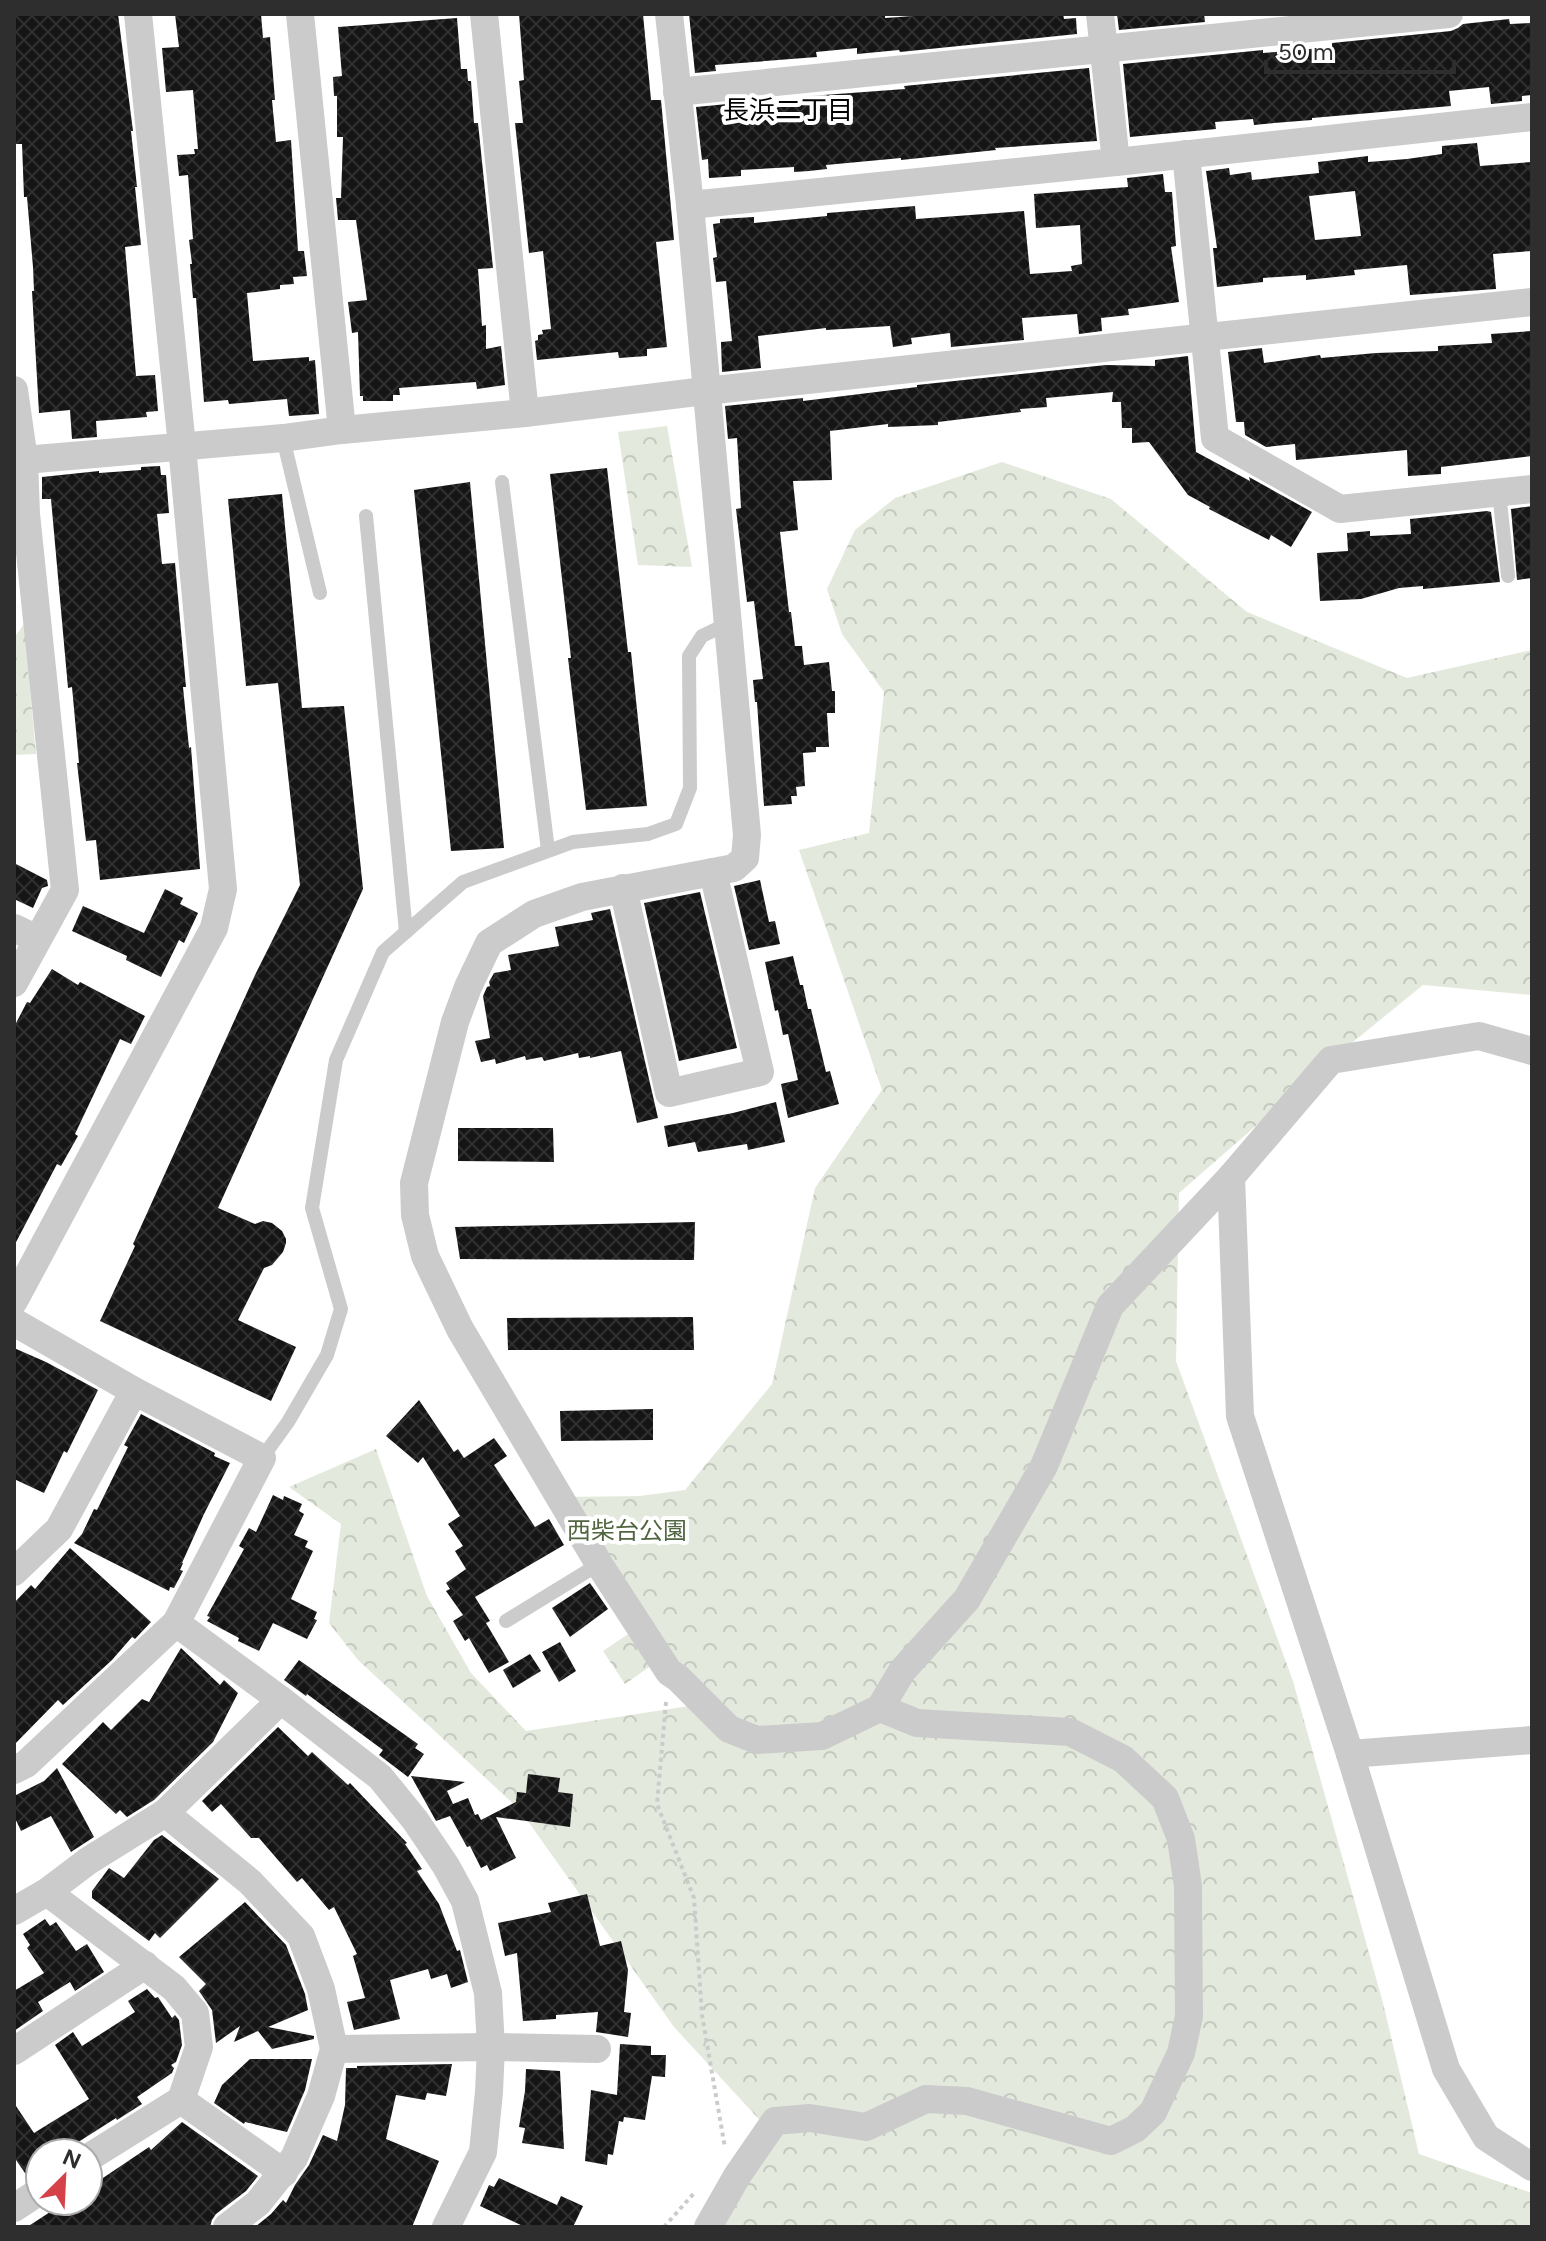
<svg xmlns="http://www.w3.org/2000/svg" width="1546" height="2241" viewBox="0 0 1546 2241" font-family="Figtree,'Noto Sans JP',sans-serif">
	<defs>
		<pattern id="forest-crowns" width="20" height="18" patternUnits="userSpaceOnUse" patternTransform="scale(2)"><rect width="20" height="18" fill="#e3eadd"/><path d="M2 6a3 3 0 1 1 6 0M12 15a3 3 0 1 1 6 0" fill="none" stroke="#c3c9be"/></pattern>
		<pattern id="building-cross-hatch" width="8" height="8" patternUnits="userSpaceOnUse" patternTransform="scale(2)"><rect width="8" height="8" fill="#151515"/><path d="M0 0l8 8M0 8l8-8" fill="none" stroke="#2f2f2f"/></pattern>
	</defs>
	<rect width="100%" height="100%" fill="#fff"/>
	<g fill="url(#forest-crowns)">
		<polygon points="667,426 692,567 638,565 618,432"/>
		<polygon points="1002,462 1111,499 1247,612 1407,678 1532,650 1532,995 1423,985 1331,1060 1179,1193 1176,1361 1293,1681 1383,2003 1419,2154 1532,2193 1532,2227 696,2227 766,2127 674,2027 520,1810 358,1660 329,1623 341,1524 289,1487 376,1449 427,1596 471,1673 526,1731 696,1705 662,1658 625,1684 603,1651 640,1626 566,1497 640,1496 685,1490 772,1384 815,1188 882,1090 799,850 869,833 884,692 842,634 827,589 855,530 895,498"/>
		<polygon points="24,624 36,754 14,755 14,638"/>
	</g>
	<g fill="url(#building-cross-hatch)" fill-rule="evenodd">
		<polygon points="14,14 118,14 133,131 131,131 137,187 135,187 141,245 125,247 136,376 155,375 158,411 146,412 147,417 96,421 97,437 72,439 70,410 39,413 32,291 34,291 33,267 27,197 24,197 22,144 14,144"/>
		<polygon points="175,14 261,14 263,38 270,37 275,100 272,100 276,142 291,140 298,251 304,251 307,276 293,277 294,284 280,285 280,289 247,293 253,361 309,357 309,361 315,360 319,414 289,416 287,399 229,404 228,400 204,402 196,298 193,298 190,264 192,264 189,240 193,239 188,175 179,176 177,155 195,154 194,149 198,149 193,90 166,92 162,48 179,47"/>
		<polygon points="519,14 643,14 651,100 661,100 674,240 656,242 667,347 647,349 647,356 619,358 618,352 537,360 535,341 538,340 538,335 543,334 542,330 551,329 543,251 529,253 515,123 523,123 519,81 524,80"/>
		<polygon points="689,14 885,14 885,18 940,14 1063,14 1064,19 1076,18 1077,34 900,52 899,50 857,54 857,48 816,52 817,57 715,65 716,71 695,73"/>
		<polygon points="1117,14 1204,14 1205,22 1119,30"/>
		<polygon points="457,18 461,69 467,69 468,81 471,81 474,123 478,123 493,268 478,269 482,326 486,325 486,349 501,346 505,385 477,389 476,382 399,388 400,395 393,395 393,401 363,401 363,396 360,396 358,332 352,333 348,302 367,300 356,220 338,220 336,198 341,198 343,137 337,137 337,96 334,96 333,77 342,76 338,27"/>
		<polygon points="1509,19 1510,24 1532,23 1532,95 1522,96 1522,101 1491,104 1489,87 1449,91 1451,106 1312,118 1312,120 1274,123 1254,125 1253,119 1215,122 1216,129 1130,137 1123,64 1263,50 1263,53 1332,47 1332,43 1451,31 1458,28 1463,24"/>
		<polygon points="1089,68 1097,141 995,148 996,150 901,160 901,158 826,165 827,169 809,171 794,172 794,167 741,170 741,176 709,178 708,159 702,160 696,107 810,96 905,89 904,86"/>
		<path d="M1477,143l3,23 52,-4v89l-39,3 3,35 -86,6 -3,-30 -53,5 1,5 -49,5v-5l-43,3v4l-46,5 -4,-39h4l-11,-77 23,-3 1,7 21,-3 1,8 67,-7 -1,-11 50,-6v6l39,-3 35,-5v-8zM1355,191l6,45 -46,4 -6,-44z"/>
		<polygon points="1163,174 1165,192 1172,192 1176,246 1171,247 1179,302 1128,309 1129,315 1101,318 1102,331 1079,334 1077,314 1022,318 1024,340 951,347 950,333 911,338 912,344 893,347 890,326 826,330 826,328 758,336 761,368 722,372 721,342 732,341 726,281 716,282 713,258 717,257 713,224 720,223 720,219 754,217 754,223 827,216 827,213 915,206 916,219 1024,211 1030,274 1072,271 1071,266 1082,264 1080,225 1036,228 1034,194 1128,187 1127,178"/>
		<polygon points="1532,331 1532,456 1441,467 1441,474 1408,476 1407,450 1296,460 1295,444 1266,447 1245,435 1244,422 1236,422 1228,352 1262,348 1264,363 1320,355 1321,358 1376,353 1438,351 1438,346 1492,343 1491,334"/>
		<polygon points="1188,356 1196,452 1250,481 1249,477 1312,512 1291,547 1271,535 1269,540 1209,509 1210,507 1188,495 1149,442 1132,443 1132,428 1122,428 1121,402 1112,402 1113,392 1046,398 1047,407 1020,409 1021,412 938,422 938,425 888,427 888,424 830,431 832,480 793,481 798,530 780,532 789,612 791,612 795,646 802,646 804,665 829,662 832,691 835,691 835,713 827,713 829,747 816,747 816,752 803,753 805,786 796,787 797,796 791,796 792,804 764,806 757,702 755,702 753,680 763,679 754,601 747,602 736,509 741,508 737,438 728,439 725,406 803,398 803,401 917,387 917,385 1106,365 1155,366 1155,360"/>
		<polygon points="160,466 161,475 166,475 169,513 157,514 162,564 175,563 186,687 183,687 189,748 191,747 200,869 100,880 96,840 86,841 77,763 79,763 72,687 68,688 51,499 42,499 42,477 99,471 99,473 141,470 141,467"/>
		<polygon points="607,468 628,652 631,652 647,806 586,810 568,658 571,658 550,474"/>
		<polygon points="470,482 504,848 451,851 414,490"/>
		<polygon points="282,494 302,708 344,706 363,889 218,1208 255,1224 263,1221 272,1223 282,1231 286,1239 286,1243 283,1252 272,1265 264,1268 238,1320 296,1347 271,1401 100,1321 135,1246 133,1244 255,975 300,885 278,683 246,686 228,499"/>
		<polygon points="1532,506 1532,578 1517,580 1511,509"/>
		<polygon points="1487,511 1491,512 1500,582 1423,589 1423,586 1399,588 1361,599 1320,601 1317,553 1348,551 1347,533 1370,531 1370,536 1411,534 1410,519"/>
		<polygon points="14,863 47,880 48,886 42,888 33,908 14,899"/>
		<polygon points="760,880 769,922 775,921 780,944 749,950 734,886"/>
		<polygon points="165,889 183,898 180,904 198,913 184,943 179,940 161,977 126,960 127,956 72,931 83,906 144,933"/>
		<polygon points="700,892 737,1048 679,1061 644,903"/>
		<polygon points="610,909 658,1118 637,1123 621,1051 590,1058 590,1056 579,1058 578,1053 544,1061 542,1057 526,1060 525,1056 496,1064 495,1059 481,1062 475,1041 490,1038 483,996 487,987 490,986 489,982 494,973 511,970 508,955 559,946 555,927 593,920 591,913"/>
		<polygon points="793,956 800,985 803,985 808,1009 811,1009 826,1072 830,1071 839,1104 788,1118 781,1084 798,1080 788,1034 783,1035 778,1010 775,1011 765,962"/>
		<polygon points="52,969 78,985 80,982 145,1016 131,1044 120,1039 75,1134 78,1136 61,1166 57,1164 14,1246 14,1027 27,1002 30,1003"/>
		<polygon points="776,1102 785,1142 748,1150 747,1144 698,1152 695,1142 668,1147 664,1126 733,1113"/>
		<polygon points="458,1128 553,1128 554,1162 458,1161"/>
		<polygon points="695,1222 694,1260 460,1259 455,1227"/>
		<polygon points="693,1317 694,1350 508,1350 507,1318"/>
		<polygon points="14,1348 46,1362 98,1390 67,1453 64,1451 44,1493 14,1479"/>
		<polygon points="419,1400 454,1452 458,1449 464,1458 494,1438 507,1456 494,1465 535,1527 549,1519 564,1545 475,1597 490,1621 486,1623 509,1662 489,1673 469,1638 465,1641 453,1621 463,1615 446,1591 450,1589 446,1583 466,1569 455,1551 463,1546 448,1524 460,1516 423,1457 418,1463 386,1436"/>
		<polygon points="653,1409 653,1440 561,1441 560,1411"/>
		<polygon points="141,1414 215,1453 214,1456 230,1463 204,1514 182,1563 183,1563 180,1570 183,1571 174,1588 170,1587 169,1591 74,1543 82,1534 94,1509 97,1510 128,1447 124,1445"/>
		<polygon points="273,1495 283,1500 284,1496 302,1504 299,1511 304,1514 294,1535 308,1541 305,1547 313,1551 291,1599 317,1612 314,1619 317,1620 307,1639 273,1623 259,1651 238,1641 239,1638 207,1621 210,1617 207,1616 244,1549 239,1546 249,1528 256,1532"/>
		<polygon points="70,1548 151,1622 135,1639 132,1637 112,1660 63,1705 58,1700 14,1745 14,1603 31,1585 35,1589"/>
		<polygon points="590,1583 608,1609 570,1637 552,1608"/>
		<polygon points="560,1642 576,1671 559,1682 542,1652"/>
		<polygon points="181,1648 220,1685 224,1680 238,1693 213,1742 154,1800 127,1817 120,1810 116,1814 62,1764 103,1722 111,1730 142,1699 149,1702"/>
		<polygon points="530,1654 541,1671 513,1688 503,1670"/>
		<polygon points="299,1660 418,1744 415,1748 424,1754 408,1777 379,1755 383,1750 307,1694 306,1696 284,1680"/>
		<polygon points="278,1727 308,1756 312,1752 348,1785 350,1783 407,1843 405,1844 422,1869 417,1871 439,1904 457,1951 460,1950 468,1982 451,1988 447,1974 431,1979 428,1969 390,1980 400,2019 354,2030 347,2002 365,1998 353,1956 357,1954 334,1907 329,1910 302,1878 297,1882 259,1838 251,1838 221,1804 212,1812 202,1801"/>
		<polygon points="57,1768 94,1837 71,1852 51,1816 21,1831 14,1816 14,1796 44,1781"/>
		<polygon points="528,1774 560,1778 558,1792 573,1794 570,1827 496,1817 516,1858 490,1871 487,1865 481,1868 470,1846 467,1847 450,1816 436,1821 411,1776 465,1782 447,1791 453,1804 468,1798 475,1815 478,1814 481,1820 516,1802 517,1792 526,1793"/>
		<polygon points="162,1835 219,1879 160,1938 155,1933 149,1941 92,1898 92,1891 109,1868 124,1878 154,1840"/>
		<polygon points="587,1894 600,1946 621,1941 628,1970 624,2012 631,2013 628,2037 596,2032 598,2012 556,2015 556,2019 523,2021 517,1953 505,1956 498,1923 551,1912 548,1903"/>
		<polygon points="245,1902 286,1945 305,1994 308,2010 268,2027 314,2036 314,2039 272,2049 258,2031 234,2042 240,2026 216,2043 212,2010 199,1991 206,1984 179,1957"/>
		<polygon points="45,1919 50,1926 56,1922 76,1951 87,1944 104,1972 75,1991 70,1982 38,2002 43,2011 14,2031 14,1991 44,1973 27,1948 30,1945 23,1934"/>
		<polygon points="147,1989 155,1998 158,1997 172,2018 175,2015 179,2020 182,2045 176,2062 171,2065 174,2068 172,2073 137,2097 142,2104 117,2120 116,2118 61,2153 40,2153 40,2167 27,2176 14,2157 14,2103 34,2133 89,2099 55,2045 73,2032 82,2046 135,2012 128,2001"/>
		<polygon points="620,2044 651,2046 651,2055 666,2055 665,2077 652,2076 645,2120 624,2117 623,2122 619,2121 613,2155 608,2154 607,2165 585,2161 591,2090 617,2095"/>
		<polygon points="250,2059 312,2059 305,2090 287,2132 245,2122 244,2124 214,2103 222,2085"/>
		<polygon points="452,2064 446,2096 427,2093 425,2100 396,2095 386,2139 439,2161 412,2227 255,2227 271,2214 283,2200 286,2203 295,2185 309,2165 323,2135 337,2141 345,2105 346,2068 357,2068 357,2066"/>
		<polygon points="526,2069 560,2071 564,2149 522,2143 525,2128 519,2127 525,2091"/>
		<polygon points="182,2122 258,2176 246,2191 216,2214 212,2220 210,2227 27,2227 64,2203 88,2201 88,2188 149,2147 151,2150"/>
		<polygon points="499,2178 557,2205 561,2196 583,2206 573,2227 525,2227 480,2206 489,2185 494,2187"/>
	</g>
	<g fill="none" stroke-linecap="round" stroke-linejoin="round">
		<g stroke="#cbcbcb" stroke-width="4" stroke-dasharray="4 4" stroke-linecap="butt">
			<polyline points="666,1702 657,1804 694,1898 702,2015 725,2148"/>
			<polyline points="664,2227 695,2192"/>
		</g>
		<g stroke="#cbcbcb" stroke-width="14">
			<polyline points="283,438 320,593"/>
			<polyline points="502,482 548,850"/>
			<polyline points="1499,492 1508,576"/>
			<polyline points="366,516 406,932"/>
			<polyline points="262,1458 288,1422 327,1355 341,1309 312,1208 336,1060 383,952 463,882 573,842 648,834 676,824 690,788 689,656 702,636 729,623"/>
			<polyline points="506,1621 599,1564"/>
		</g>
		<g stroke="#cbcbcb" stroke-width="28">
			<polyline points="300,14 342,430"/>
			<polyline points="484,14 525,413"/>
			<polyline points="669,14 690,205 747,835 745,858 734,868 582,897 534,914 489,943 468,987 455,1022 414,1183 415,1215 425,1256 460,1329 599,1564 669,1672 678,1678 729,1729 757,1740 822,1736 880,1708 902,1671 967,1599 1044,1466 1110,1306 1231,1177 1331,1060 1479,1036 1532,1051"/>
			<polyline points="1100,14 1116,162"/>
			<polyline points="677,92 1449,14"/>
			<polyline points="1186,154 1215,438 1340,509 1532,489"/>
			<polyline points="690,205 1116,162 1532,117"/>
			<polyline points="14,390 24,460 26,514 65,890 14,983"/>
			<polyline points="24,460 283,438 342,430 525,413 705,391 1532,302"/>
			<polyline points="623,888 669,1093 760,1072 713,872"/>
			<polyline points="14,928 37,939"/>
			<polyline points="1231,1177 1240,1416 1350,1754 1446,2069 1486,2137 1532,2167"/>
			<polyline points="14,1301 214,928 223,889 182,446 138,14"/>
			<polyline points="14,1322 134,1391 262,1458 176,1623 26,1764 14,1770"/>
			<polyline points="14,1572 59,1529 134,1391"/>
			<polyline points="281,1700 380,1777 415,1820 446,1866 465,1901 488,1993 491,2047 489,2092 483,2152 446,2227"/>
			<polyline points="1350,1754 1532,1740"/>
			<polyline points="165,1813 250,1882 301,1936 321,1989 334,2049 321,2096 294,2158 258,2203 227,2227"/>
			<polyline points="47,1892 174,1988 195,2013 199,2047 181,2100 88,2158"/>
			<polyline points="14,1911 47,1892 88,1861 165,1813 281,1700 176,1623"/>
			<polyline points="334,2049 491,2047 597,2049"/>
			<polyline points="14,2051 145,1965"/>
			<polyline points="181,2100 284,2173"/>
			<polyline points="14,2208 40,2191"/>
			<polyline points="708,2227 737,2176 775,2121 810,2118 866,2127 926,2099 967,2101 1111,2141 1135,2129 1153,2112 1181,2053 1189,2016 1188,1886 1181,1839 1165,1798 1123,1759 1070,1732 917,1723 880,1708"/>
		</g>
	</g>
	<g text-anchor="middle" stroke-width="8" stroke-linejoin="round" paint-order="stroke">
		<g font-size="24" fill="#506540" stroke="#fff">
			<text x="627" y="1539">西柴台公園</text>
		</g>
		<g font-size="26" fill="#000" stroke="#fff">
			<text x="788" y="119">長浜二丁目</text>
		</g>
	</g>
	<rect width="1546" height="2241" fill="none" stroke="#2e2e2e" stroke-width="32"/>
	<g transform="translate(64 2177) rotate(24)"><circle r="38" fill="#ffffff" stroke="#ababab" stroke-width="2"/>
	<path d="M0-6L14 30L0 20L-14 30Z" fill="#d44149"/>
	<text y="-12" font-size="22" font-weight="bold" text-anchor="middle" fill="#2e2e2e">N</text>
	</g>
	<path d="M1266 60v12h188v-12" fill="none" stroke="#2e2e2e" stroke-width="4"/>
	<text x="1278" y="60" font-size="24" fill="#2e2e2e" stroke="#ffffff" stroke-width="6" paint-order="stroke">50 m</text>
</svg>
